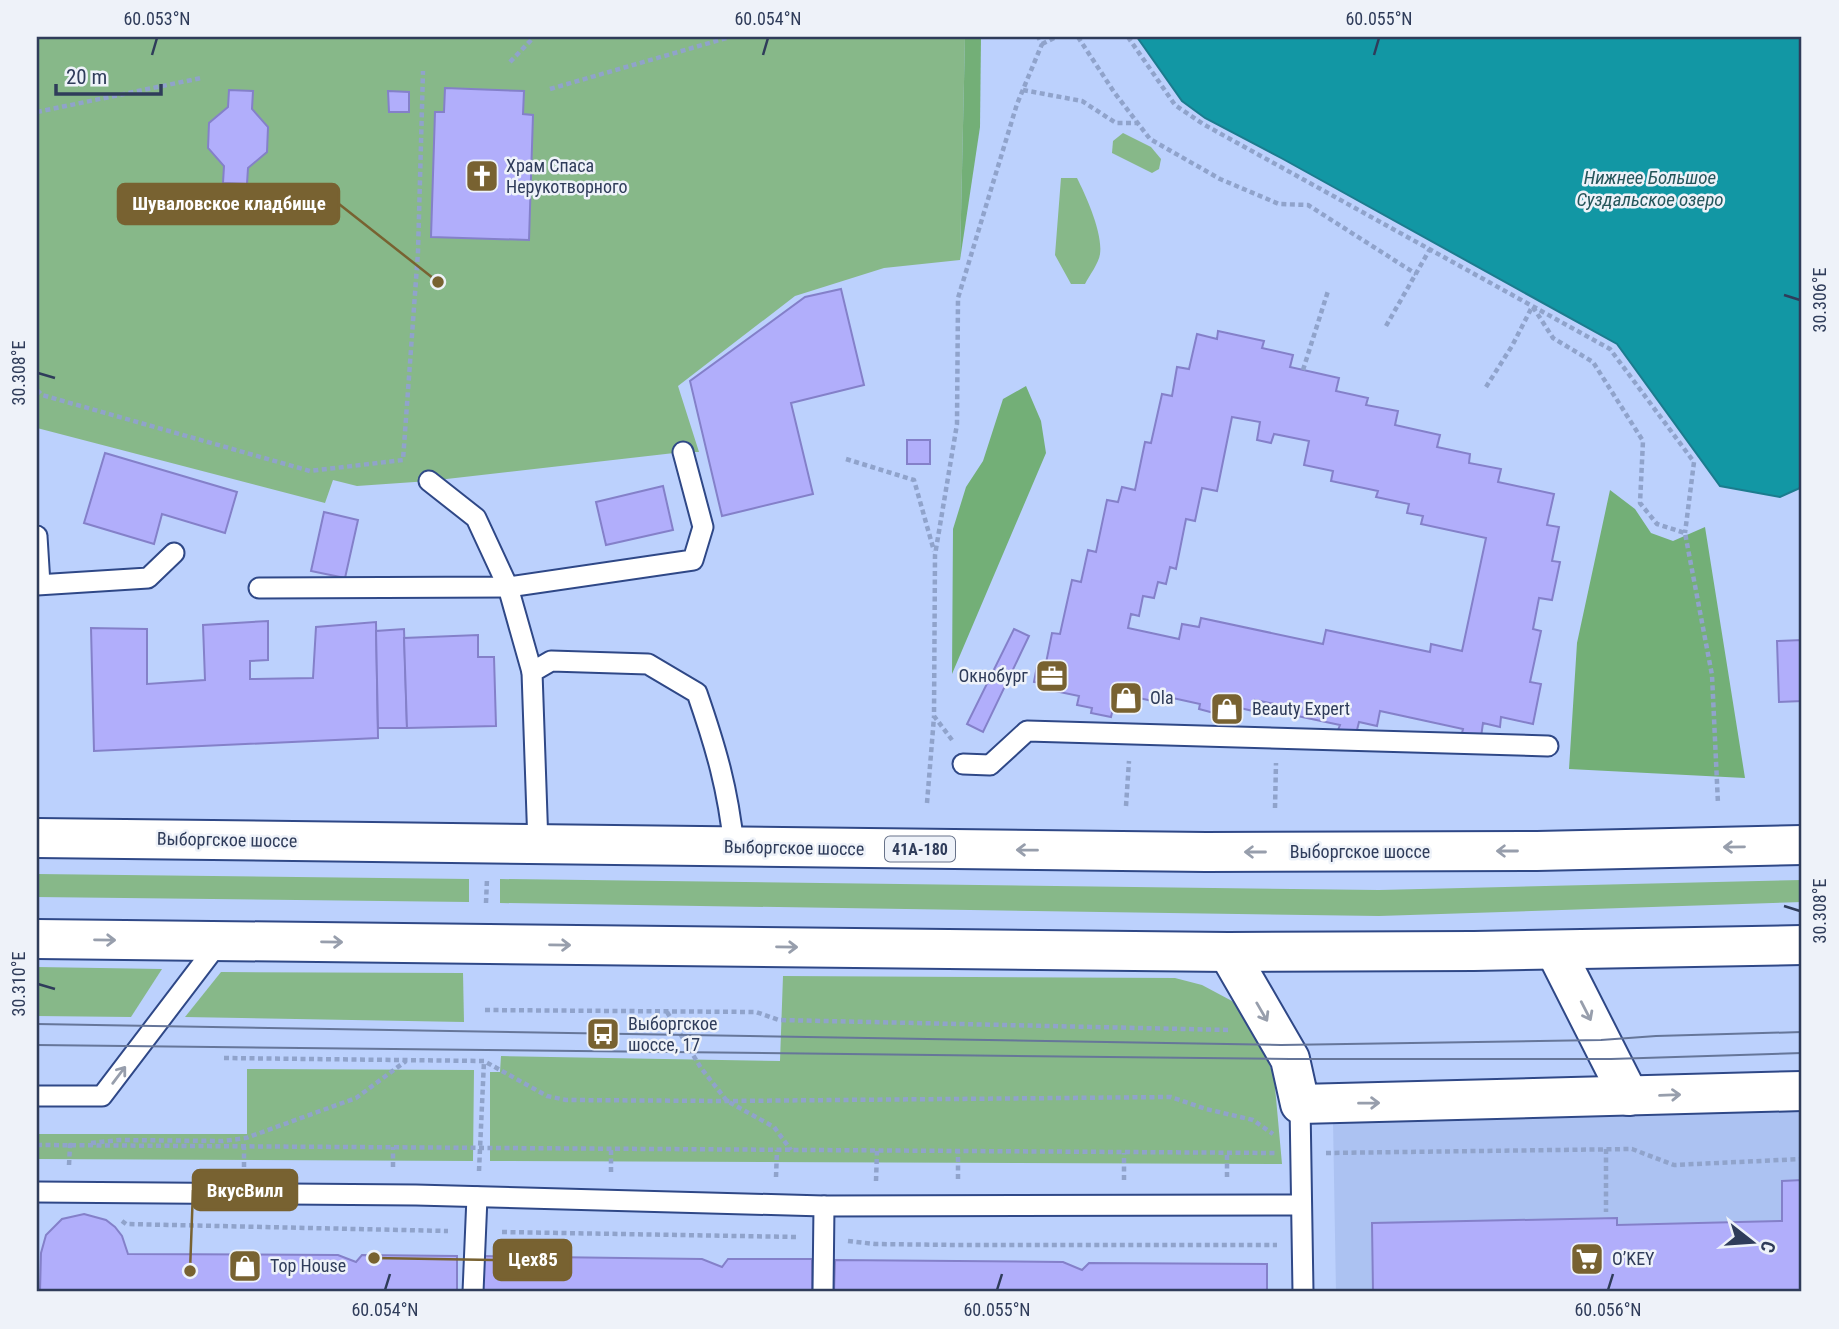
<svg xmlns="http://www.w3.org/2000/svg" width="1839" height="1329" viewBox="0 0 1839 1329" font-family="'Roboto Condensed',sans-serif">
	<rect width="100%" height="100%" fill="#bcd1fd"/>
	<polygon fill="#acc2f2" points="1802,1105 1802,1292 1336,1292 1333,1121"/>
	<g fill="#87b889">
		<polygon points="37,37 965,37 960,260 884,268 795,296 678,386 699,452 683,452 429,481 357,486 333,480 325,503 37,428"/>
		<polygon points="1123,133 1151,147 1161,159 1159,169 1152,173 1112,153 1113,141"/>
		<path d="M1061,178h16c9,18 26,55 23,76 -1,9 -11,22 -15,30h-14l-16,-29z"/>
		<polygon points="37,874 469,879 469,902 37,897"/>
		<polygon points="500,879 1379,890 1802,880 1802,902 1379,916 500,903"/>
		<polygon points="37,967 162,969 131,1017 37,1016"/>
		<polygon points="221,972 463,973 464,1022 185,1017"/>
		<polygon points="783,976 1175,978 1202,985 1232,1001 1251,1020 1274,1076 1282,1164 490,1161 490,1072 500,1072 501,1056 780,1061"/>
		<polygon points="247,1069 474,1070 473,1161 37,1159 37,1134 247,1134"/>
	</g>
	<g fill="#73af77">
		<polygon points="965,37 981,37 980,127 960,260"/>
		<polygon points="1026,386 1041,421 1046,453 952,674 953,529 966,487 983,461 1003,399"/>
		<polygon points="1610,490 1635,509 1651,533 1673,541 1705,527 1745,778 1569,769 1577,643"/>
	</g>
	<polygon fill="#1297a4" stroke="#1b7c8e" stroke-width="2" points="1137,37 1802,37 1802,487 1780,497 1720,486 1617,344 1283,159 1205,118 1182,101"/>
	<g fill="#b1aefb" stroke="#8480c9" stroke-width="2" fill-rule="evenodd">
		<polygon points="445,88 524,91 523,114 533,115 529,240 431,237 435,112 444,112"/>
		<polygon points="229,90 253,91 252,109 268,127 267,152 248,168 247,184 223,183 224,166 208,148 209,123 228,107"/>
		<polygon points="388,91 409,92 409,112 389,112"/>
		<polygon points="841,289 864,385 791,403 813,494 722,516 690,381 805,297"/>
		<path d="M1218,331l46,10 -2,7 31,7 -3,12 49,11 -3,13 32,7 -2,7 32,6 -3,14 45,10 -3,12 33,7 -1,9 32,6 -3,13 56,12 -7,31 12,2 -7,34 8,1 -8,38 -13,-2 -6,31 8,2 -11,51 11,2 -8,40 -32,-7 -1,10 -17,-4 -2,14 -19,-4 1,-4 -83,-18 -3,15 -18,-4 -3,12 -18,-4 2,-5 -57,-12 1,-7 -29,-6 -2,11 -13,-3 -4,14 -23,-5 1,-4 -15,-4 1,-5 -32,-7 -1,7 -33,-7 -2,10 -18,-3 -3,13 -20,-4 1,-5 -15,-3 2,-9 -34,-7 1,-5 -12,-2 3,-16 8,2 7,-35 8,1 12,-54 9,2 7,-32 8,2 11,-52 11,2 4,-15 13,3 10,-48 6,1 11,-49 10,2 5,-29 12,2 8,-35 20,5zM1232,417l28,5 -3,18 14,3 3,-9 35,7 -5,24 29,6 -2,10 47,10 -2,6 33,7 -2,9 16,3 -2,8 65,14 -24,113 -31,-7 -1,8 -104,-22 -3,14 -122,-26 -2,9 -17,-3 -3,15 -51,-11 3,-14 8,2 4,-20 11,2 4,-16 8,2 4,-17 6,2 10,-50 9,2 7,-33 15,3z"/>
		<rect x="907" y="440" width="23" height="24"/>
		<polygon points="105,453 237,492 225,533 162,514 154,544 84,523"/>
		<polygon points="663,486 673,530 606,545 596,502"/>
		<polygon points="324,512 358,520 345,578 311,571"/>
		<polygon points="268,621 268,660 250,661 250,679 313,678 316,627 376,622 378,738 94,751 91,628 147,629 147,684 205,680 203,625"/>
		<polygon points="404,629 407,728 378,728 376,631"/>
		<polygon points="1014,629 1029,636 983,732 967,724"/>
		<polygon points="478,635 478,657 494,657 496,726 407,728 404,638"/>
		<polygon points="1802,640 1802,701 1779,702 1777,641"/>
		<polygon points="1802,1180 1802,1292 1373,1292 1372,1223 1617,1218 1617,1225 1782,1221 1782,1181"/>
		<polygon points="84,1214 106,1220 115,1227 122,1236 128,1254 338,1255 356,1262 362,1255 457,1256 457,1292 40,1292 41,1253 46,1235 62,1219"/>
		<polygon points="480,1256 702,1259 722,1267 728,1259 812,1259 812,1292 479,1292"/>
		<polygon points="835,1260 1063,1262 1082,1270 1089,1263 1267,1264 1267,1292 834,1292"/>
	</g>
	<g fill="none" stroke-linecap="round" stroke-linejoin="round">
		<defs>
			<g id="service">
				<polyline points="429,481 476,518 508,587 532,672"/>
				<polyline points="37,536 40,584"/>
				<polyline points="37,585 148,578 174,553"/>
				<polyline points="259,588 508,587 693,560 703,527 683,452"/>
				<polyline points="963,764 990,765 1027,731 1548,746"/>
				<path d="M538,845l-6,-173 19,-11 97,3 49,29c19,55 31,96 37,154"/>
				<polyline points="37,1096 102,1096 220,941"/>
				<polyline points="1300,1104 1303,1292"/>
				<polyline points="37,1192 416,1195 824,1206 1301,1205"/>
				<polyline points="473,1292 477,1197"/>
				<polyline points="823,1292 824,1206"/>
			</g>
			<g id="minor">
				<polyline points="1555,950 1629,1096"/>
				<polyline points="1228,952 1290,1059 1300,1104 1802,1091"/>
			</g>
			<g id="primary">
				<polyline points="37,838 1206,852 1537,851 1802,845"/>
				<polyline points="37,939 1228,952 1474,951 1802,945"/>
			</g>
		</defs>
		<use href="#service" stroke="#2f4887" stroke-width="23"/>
		<use href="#minor" stroke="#2f4887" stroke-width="42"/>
		<use href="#primary" stroke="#2f4887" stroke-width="42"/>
		<g stroke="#90a3cb" stroke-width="4.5" stroke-dasharray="5 3.5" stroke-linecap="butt">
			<polyline points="1078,37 1114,92 1150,139 1220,179 1279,204 1308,205 1416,274"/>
			<polyline points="1128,37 1175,105 1203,124 1610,349 1694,462 1685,533"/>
			<polyline points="1042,44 1056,37"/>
			<polyline points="510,62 534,37"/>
			<polyline points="550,89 730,37"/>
			<polyline points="1023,90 1082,101 1116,123 1137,123"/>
			<polyline points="37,112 201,78"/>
			<polyline points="1533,307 1553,338 1593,362 1643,441 1640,503 1657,524 1685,533 1712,675 1718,804"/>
			<polyline points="1386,326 1430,249"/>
			<polyline points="1303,370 1328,291"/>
			<polyline points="1486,387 1512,346 1532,307"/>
			<polyline points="37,390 42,395 310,471 403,460 418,252 423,71"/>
			<polyline points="846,459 914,480 934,551"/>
			<polyline points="952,740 934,716 935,555 957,424 958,298 1017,104 1042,44 1038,37"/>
			<polyline points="927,803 934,717"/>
			<polyline points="1126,806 1129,761"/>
			<polyline points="1275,808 1276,763"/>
			<polyline points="486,903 487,879"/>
			<polyline points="485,1010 756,1012 779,1020 1230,1030"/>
			<polyline points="667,1012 701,1068 727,1101 774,1127 791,1150"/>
			<polyline points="224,1058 484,1061 547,1096 566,1100 727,1101 1171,1097 1206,1109 1253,1120 1273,1134"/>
			<polyline points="91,1143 119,1140 223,1141 246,1138 356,1098 406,1061"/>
			<polyline points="37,1145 1275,1153"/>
			<polyline points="1606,1149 1606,1212"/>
			<polyline points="1326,1153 1632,1149 1674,1165 1802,1159"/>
			<polyline points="69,1165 70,1145 72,1145"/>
			<polyline points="244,1167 244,1147"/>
			<polyline points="393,1167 393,1147"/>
			<polyline points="479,1171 484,1061"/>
			<polyline points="611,1172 611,1149"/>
			<polyline points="776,1177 777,1150"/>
			<polyline points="1227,1177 1227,1154"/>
			<polyline points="958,1179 958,1152"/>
			<polyline points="1124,1180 1124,1153"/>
			<polyline points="876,1181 877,1151"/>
			<polyline points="122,1221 126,1224 448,1231"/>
			<polyline points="502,1232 798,1237"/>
			<polyline points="848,1241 875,1244 957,1245 1277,1245"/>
		</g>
		<use href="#service" stroke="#fff" stroke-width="19"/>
		<use href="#minor" stroke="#fff" stroke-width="38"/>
		<use href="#primary" stroke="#fff" stroke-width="38"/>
		<g stroke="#667699" stroke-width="2">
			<polyline points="37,1024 1281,1045 1601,1040 1656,1036 1802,1032"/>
			<polyline points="37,1045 1290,1059 1611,1059 1802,1053"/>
		</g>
	</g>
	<defs><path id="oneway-shaft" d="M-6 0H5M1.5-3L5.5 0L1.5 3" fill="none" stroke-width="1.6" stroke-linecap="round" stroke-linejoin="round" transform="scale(1.75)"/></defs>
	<g stroke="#979eac">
		<use href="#oneway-shaft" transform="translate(1734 847) rotate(179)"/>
		<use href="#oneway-shaft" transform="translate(1027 850) rotate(-179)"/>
		<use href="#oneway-shaft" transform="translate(1507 851) rotate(180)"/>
		<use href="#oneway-shaft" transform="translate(1255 852) rotate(180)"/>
		<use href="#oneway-shaft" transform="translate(105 940) rotate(1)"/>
		<use href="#oneway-shaft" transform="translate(332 942) rotate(1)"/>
		<use href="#oneway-shaft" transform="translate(560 945) rotate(1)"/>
		<use href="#oneway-shaft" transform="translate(787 947) rotate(1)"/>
		<use href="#oneway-shaft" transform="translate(1586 1011) rotate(63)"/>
		<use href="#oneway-shaft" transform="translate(1262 1012) rotate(60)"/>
		<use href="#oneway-shaft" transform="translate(119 1075) rotate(-53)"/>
		<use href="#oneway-shaft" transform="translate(1670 1095) rotate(-2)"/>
		<use href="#oneway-shaft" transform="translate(1369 1103) rotate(-1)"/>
	</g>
	<path fill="none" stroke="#2f3c5a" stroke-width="2.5" d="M152,55l5,-17M763,55l5,-17M1374,55l5,-17M1784,295l16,5M38,373l17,5M1784,906l16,5M38,984l17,5M385,1290l5,-16M997,1290l5,-16M1608,1290l5,-16"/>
	<defs>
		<symbol id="church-square" viewBox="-11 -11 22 22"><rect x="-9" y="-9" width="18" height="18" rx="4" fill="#786231" stroke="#eef2f9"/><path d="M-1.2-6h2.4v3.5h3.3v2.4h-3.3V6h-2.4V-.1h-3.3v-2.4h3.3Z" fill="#fff"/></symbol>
		<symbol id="office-square" viewBox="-11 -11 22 22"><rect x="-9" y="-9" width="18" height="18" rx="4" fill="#786231" stroke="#eef2f9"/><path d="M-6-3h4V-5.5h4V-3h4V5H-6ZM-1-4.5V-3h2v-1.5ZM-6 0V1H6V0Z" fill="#fff"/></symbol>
		<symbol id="shop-square" viewBox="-11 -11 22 22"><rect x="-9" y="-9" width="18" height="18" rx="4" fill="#786231" stroke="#eef2f9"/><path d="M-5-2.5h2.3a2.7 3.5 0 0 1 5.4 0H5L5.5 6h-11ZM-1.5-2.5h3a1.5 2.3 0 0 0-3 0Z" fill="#fff"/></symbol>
		<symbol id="bus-square" viewBox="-11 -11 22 22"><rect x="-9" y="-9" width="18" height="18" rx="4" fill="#786231" stroke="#eef2f9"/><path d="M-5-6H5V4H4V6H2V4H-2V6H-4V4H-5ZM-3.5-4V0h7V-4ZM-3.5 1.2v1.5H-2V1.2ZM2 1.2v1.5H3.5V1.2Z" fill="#fff"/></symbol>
		<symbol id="supermarket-square" viewBox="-11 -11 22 22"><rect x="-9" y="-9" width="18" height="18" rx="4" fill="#786231" stroke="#eef2f9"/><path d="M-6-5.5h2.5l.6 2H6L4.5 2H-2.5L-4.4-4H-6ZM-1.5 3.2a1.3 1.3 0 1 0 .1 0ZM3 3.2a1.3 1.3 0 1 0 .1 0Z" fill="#fff"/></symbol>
	</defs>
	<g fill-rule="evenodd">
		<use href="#church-square" x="463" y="157" width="38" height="38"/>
		<use href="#office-square" x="1033" y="657" width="38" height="38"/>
		<use href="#shop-square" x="1107" y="679" width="38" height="38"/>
		<use href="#shop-square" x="1208" y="690" width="38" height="38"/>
		<use href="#bus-square" x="584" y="1015" width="38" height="38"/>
		<use href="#supermarket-square" x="1568" y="1240" width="38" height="38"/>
		<use href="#shop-square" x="226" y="1247" width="38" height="38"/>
	</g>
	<g text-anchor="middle" stroke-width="5" stroke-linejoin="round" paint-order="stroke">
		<rect fill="#eef2f9" stroke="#68738a" stroke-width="2" x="885" y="836.5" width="70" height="25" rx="5"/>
		<g font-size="16" font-weight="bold" fill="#2f3c5a">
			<text x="920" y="855">41А-180</text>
		</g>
		<g font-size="18" fill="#2f3c5a" stroke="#eef2f9" text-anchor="start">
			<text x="506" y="172">Храм Спаса<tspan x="506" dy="21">Нерукотворного</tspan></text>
			<text x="1028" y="682" text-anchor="end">Окнобург</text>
			<text x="1150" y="704">Ola</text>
			<text x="1252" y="715">Beauty Expert</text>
			<text x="628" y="1030">Выборгское<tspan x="628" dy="21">шоссе, 17</tspan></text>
			<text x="1612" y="1265">O’KEY</text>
			<text x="270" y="1272">Top House</text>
		</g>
		<g font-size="18" fill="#2f3c5a" stroke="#eef2f9">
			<text transform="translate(227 840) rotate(1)" y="6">Выборгское шоссе</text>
			<text transform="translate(794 848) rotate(1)" y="6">Выборгское шоссе</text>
			<text x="1360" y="858">Выборгское шоссе</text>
		</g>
		<g font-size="19" font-style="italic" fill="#25565b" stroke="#eef2f9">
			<text x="1650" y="184">Нижнее Большое<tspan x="1650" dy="22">Суздальское озеро</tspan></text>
		</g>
	</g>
	<path fill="none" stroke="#786231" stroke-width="2.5" d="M438 282L339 204M190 1271L193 1190M374 1258L494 1260"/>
	<g fill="#786231" stroke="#eef2f9" stroke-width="2.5">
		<circle cx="438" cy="282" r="7"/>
		<circle cx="190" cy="1271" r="7"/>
		<circle cx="374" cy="1258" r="7"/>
	</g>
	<g fill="#786231" stroke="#786231" stroke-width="2.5">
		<rect x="118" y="184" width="221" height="40" rx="7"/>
		<rect x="193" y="1170" width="104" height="40" rx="7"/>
		<rect x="494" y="1240" width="77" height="40" rx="7"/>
	</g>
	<g font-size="19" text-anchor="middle" font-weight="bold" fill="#fff">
		<text x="229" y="210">Шуваловское кладбище</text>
		<text x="245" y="1197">ВкусВилл</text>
		<text x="533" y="1266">Цех85</text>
	</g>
	<rect width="1839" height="1329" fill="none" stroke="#eef2f9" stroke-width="77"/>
	<g transform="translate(1752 1242) rotate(107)" stroke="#eef2f9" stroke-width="5" paint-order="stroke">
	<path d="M0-5L12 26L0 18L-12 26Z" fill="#2f3c5a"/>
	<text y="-10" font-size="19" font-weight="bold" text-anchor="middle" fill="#2f3c5a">С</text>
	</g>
	<path d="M56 84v10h105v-10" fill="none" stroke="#2f3c5a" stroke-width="3.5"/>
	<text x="66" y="84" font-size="21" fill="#2f3c5a" stroke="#eef2f9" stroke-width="5" paint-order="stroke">20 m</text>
	<rect x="38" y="38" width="1762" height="1252" fill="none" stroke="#2f3c5a" stroke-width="2.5"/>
	<g font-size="18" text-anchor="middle" fill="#2f3c5a">
		<text x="157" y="25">60.053°N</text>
		<text x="768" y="25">60.054°N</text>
		<text x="1379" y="25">60.055°N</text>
		<text transform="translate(1820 300) rotate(-90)" y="6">30.306°E</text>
		<text transform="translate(19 373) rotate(-90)" y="6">30.308°E</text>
		<text transform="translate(1820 911) rotate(-90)" y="6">30.308°E</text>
		<text transform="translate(19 984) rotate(-90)" y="6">30.310°E</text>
		<text x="385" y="1316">60.054°N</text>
		<text x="997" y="1316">60.055°N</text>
		<text x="1608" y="1316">60.056°N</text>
	</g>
</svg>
